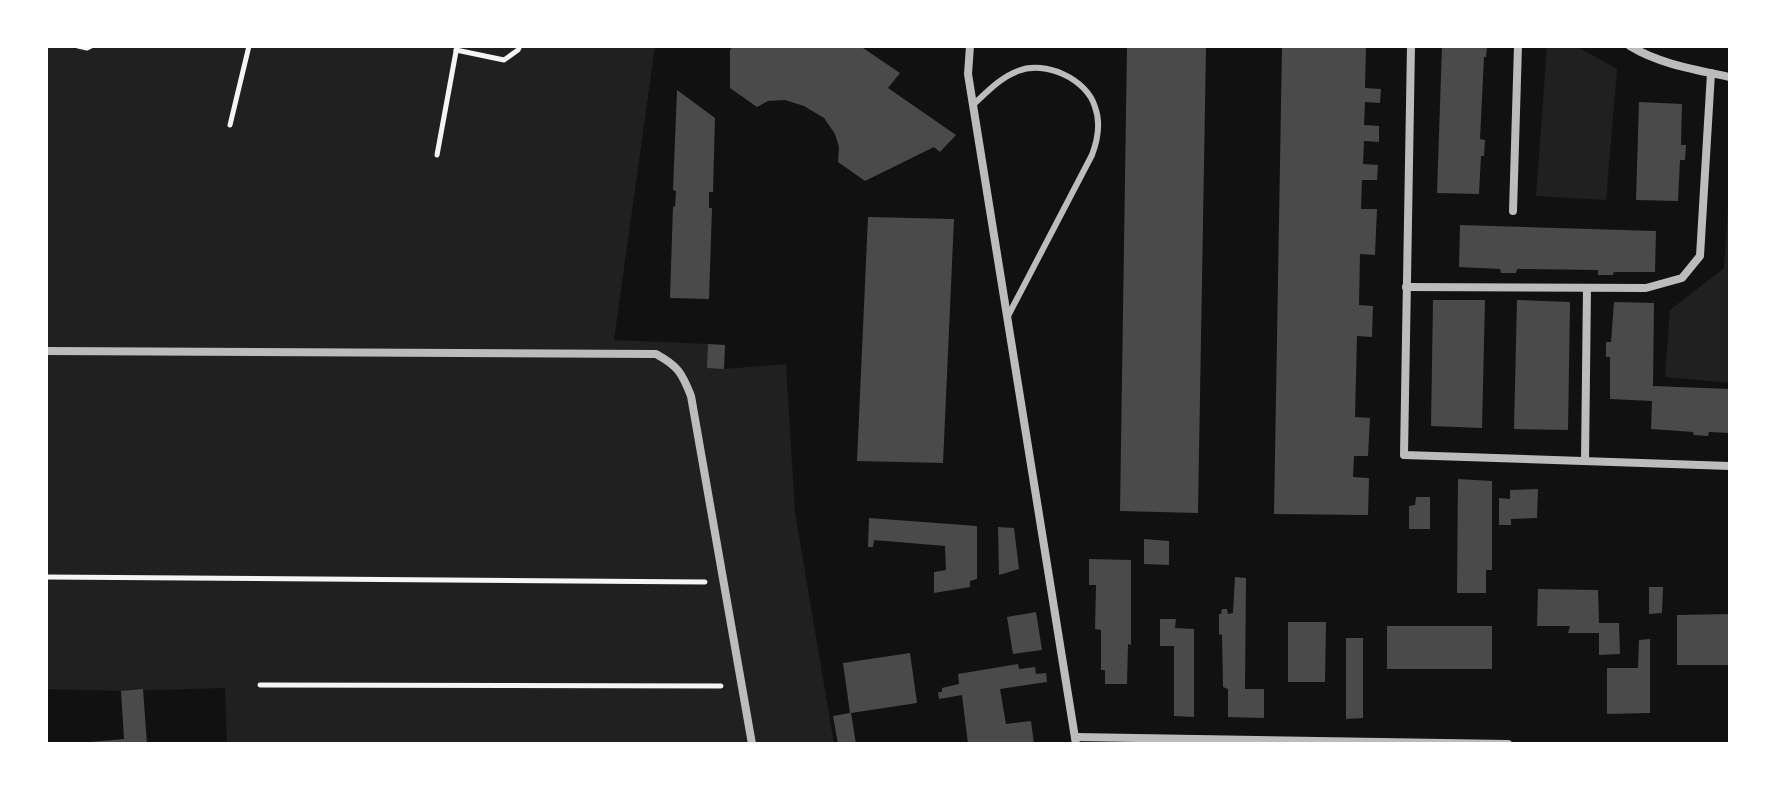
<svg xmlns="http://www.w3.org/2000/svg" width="1776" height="790" viewBox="0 0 1776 790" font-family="'Noto Sans',sans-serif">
	<rect width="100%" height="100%" fill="#111"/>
	<g fill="#202020">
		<polygon points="46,46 655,46 614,340 708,344 724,369 786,364 795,512 834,744 227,744 225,688 121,691 46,689"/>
		<polygon points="1547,46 1576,46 1617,69 1606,200 1536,196"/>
		<polygon points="1730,177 1730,383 1665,377 1670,310 1724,268"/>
	</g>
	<g fill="#4a4a4a">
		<polygon points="733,46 860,46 900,73 888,88 956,135 940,152 934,147 865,181 838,162 839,147 835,134 824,118 804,106 785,100 768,101 757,107 730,88 730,50"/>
		<polygon points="1127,46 1206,47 1198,513 1120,511"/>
		<polygon points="1282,46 1366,46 1365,88 1381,89 1380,103 1365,102 1364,125 1379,126 1379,142 1364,141 1363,164 1378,165 1377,180 1362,180 1361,209 1377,209 1375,255 1360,254 1359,305 1373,306 1372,337 1357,336 1355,417 1370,418 1368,456 1354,456 1353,477 1369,478 1368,515 1274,514"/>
		<polygon points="1442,46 1487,46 1486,57 1484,57 1480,139 1485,140 1484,156 1481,156 1479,194 1437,193"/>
		<polygon points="677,90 715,118 713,192 709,192 709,208 712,208 709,299 670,298 673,206 675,207 676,191 673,190"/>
		<polygon points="1639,102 1682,104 1681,145 1686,145 1685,160 1680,160 1678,201 1636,200"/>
		<polygon points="868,217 954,219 943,463 857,461"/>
		<polygon points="1460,225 1656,231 1655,272 1614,272 1613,275 1598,275 1598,270 1517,269 1516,273 1501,273 1500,269 1459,267"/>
		<polygon points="1433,300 1485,300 1482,428 1431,426"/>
		<polygon points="1517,300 1570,302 1568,430 1514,429"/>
		<polygon points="1614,302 1654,303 1653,386 1730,389 1730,433 1709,432 1708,436 1694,435 1693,432 1651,429 1652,401 1610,399 1610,357 1606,357 1606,342 1611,342"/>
		<polygon points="708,344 725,345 724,369 707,368"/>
		<polygon points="1458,479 1492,481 1492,570 1486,570 1486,593 1457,593"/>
		<polygon points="1538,489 1537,518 1511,519 1511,525 1499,525 1499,498 1510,499 1510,490"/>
		<polygon points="1416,497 1430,497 1430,529 1409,529 1409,506 1415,505"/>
		<polygon points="869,518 977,526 977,579 970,581 970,587 934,593 934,572 946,570 945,546 874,540 873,547 868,547"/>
		<polygon points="998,527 1014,528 1019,569 999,575"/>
		<polygon points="1144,539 1169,541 1169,565 1144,564"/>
		<polygon points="1089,559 1131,560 1131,645 1128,644 1127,684 1105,684 1105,670 1101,670 1101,630 1095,629 1096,585 1089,585"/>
		<polygon points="1235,577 1246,578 1245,689 1264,689 1264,718 1228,717 1228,689 1223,687 1222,635 1219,634 1219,614 1221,614 1222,609 1227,609 1228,614 1233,613"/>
		<polygon points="1649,587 1663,587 1662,613 1649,614"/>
		<polygon points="1538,589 1598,590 1599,623 1619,623 1620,654 1599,655 1599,633 1568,633 1570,626 1537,626"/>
		<polygon points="1036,612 1042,650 1013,654 1007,617"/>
		<polygon points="1730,614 1730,665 1677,665 1677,615"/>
		<polygon points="1160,619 1176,619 1175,628 1194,629 1194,717 1174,716 1174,646 1160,646"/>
		<polygon points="1288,622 1326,622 1325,682 1288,682"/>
		<rect x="1387" y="626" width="105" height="43"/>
		<polygon points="1346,638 1363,638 1363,718 1346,719"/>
		<polygon points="1650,639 1650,713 1607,714 1607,668 1638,668 1639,640"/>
		<polygon points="910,653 917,703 851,713 856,744 838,744 833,716 850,713 843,663"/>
		<polygon points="1018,664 1019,669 1035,667 1036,674 1046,673 1047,682 1000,689 1006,724 1031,721 1034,744 968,744 962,695 939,699 938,692 942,692 942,688 959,684 958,674"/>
		<polygon points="143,689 147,744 89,744 89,742 124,739 121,691"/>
	</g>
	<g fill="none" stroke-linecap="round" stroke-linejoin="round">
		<g stroke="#f5f5f5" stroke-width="5">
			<polyline points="78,46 87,48 91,46"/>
			<polyline points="456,50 504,60 518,50 520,46"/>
			<polyline points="230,125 249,46"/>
			<polyline points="437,155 457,46"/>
			<polyline points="46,577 705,582"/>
			<polyline points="260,685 721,686"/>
		</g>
		<path stroke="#bcbcbc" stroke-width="6" d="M974,104c13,-12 27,-27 44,-33 27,-11 69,8 77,36 6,16 3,32 -3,48l-84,161"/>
		<g stroke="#bcbcbc" stroke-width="8">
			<polyline points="970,46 968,74 1076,744"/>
			<polyline points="1411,46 1404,455 1730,466"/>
			<path d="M1630,46c29,18 67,24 100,31"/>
			<polyline points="1513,211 1518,46"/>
			<polyline points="1406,287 1646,288 1682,278 1700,256 1711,73"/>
			<path d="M46,351l610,3c22,12 26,19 35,42l61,348"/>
			<polyline points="1585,461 1587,288"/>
			<polyline points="1075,737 1508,744"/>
		</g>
	</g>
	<rect width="1776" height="790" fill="none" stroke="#ffffff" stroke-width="96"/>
</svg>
